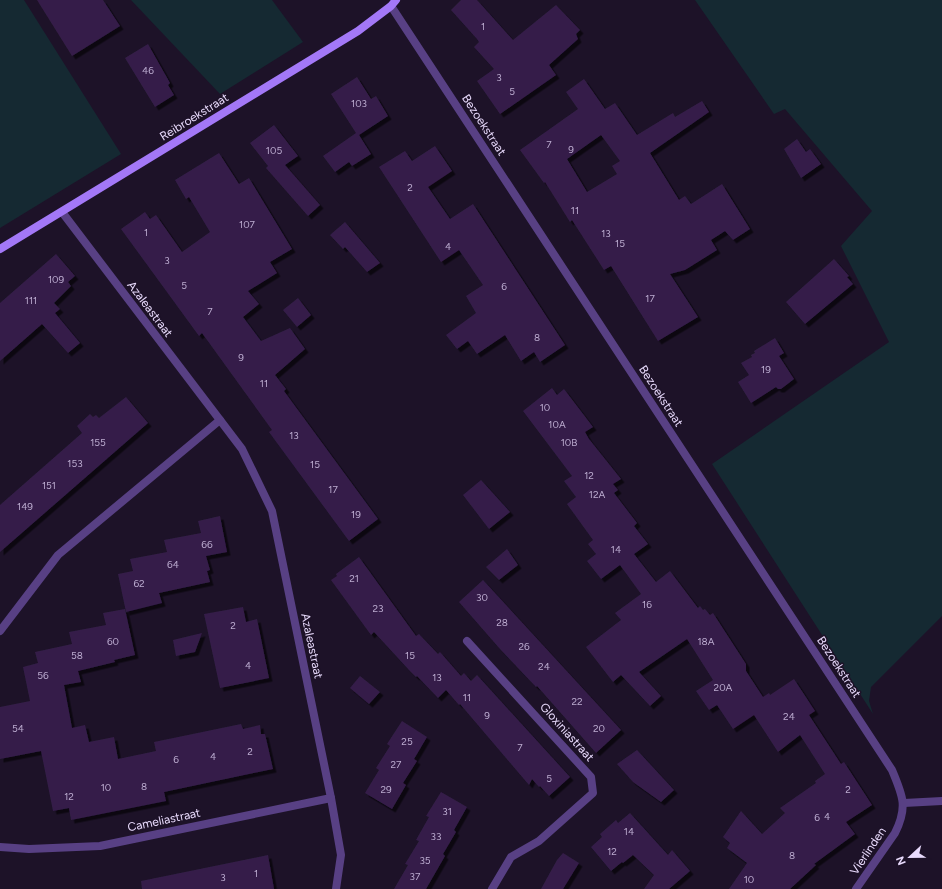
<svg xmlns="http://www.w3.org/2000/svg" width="942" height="889" viewBox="0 0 942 889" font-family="Figtree,sans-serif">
	<defs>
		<filter id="shadow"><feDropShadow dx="3.5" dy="3.5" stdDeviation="0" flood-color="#0009"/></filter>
	</defs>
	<rect width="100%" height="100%" fill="#1d1228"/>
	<g fill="#152932">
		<polygon points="0,0 24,0 121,154 0,228"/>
		<polygon points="131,0 272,0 303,42 220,94"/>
		<polygon points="695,0 942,0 942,616 871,687 869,701 873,714 712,464 889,342 841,246 872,211 785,109 774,114"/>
	</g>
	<g fill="#341f48" fill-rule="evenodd" filter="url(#shadow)">
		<polygon points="37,0 103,0 120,26 72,56"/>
		<polygon points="461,0 477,0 513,40 556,5 580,30 576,34 578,39 549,65 556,75 500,114 477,81 494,69 474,47 479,42 477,39 451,10"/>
		<polygon points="148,44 170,83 168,85 174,95 155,107 125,58"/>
		<polygon points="357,77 371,99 376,96 388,116 359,135 371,154 352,166 349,162 335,172 323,156 356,133 331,94"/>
		<path d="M584,79l21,30 10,-6 22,32 36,-22 2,4 27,-16 7,11 -59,41 29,47 6,-4 6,8 31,-20 28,45 -17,11 -8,-9 -14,9 6,10 -32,20 -15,4 28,43 -40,24 -47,-75 -7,4 -32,-50 -2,2 -25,-40 -1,1 -24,-33 58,-41 -12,-17zM601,135l19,26 -8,5 5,8 -30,18 -20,-33z"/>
		<polygon points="274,125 298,156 285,165 320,205 308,216 266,168 268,166 250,143"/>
		<polygon points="797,139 806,152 810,149 821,164 801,178 784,149"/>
		<polygon points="435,146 452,171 428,187 450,219 473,204 565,345 540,362 534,352 521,361 505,335 477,354 468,341 457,349 446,335 476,313 466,296 483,285 459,250 441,262 379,167 405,151 412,161"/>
		<polygon points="219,153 239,184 249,178 292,249 270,262 277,273 248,291 259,304 243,317 261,341 290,328 305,349 275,375 286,389 284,391 378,519 349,541 269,432 272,430 202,333 199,336 121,229 145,212 150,219 156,215 182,252 210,232 189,197 186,199 175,180"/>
		<polygon points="345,222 380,263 367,272 345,247 343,249 330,235"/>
		<polygon points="56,254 75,276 68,282 71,286 54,303 60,309 55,313 80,343 68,353 42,324 0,361 0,303"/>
		<polygon points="834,259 849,276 847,277 853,284 805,324 786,302"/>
		<polygon points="298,298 311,315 297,327 283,310"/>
		<polygon points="775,338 784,353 779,356 794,379 781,389 778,389 776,387 751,403 738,382 749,375 741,363 752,357 751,355 755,353 754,351"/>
		<polygon points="552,388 557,395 564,389 593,427 585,432 589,439 621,479 613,484 618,490 614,493 637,523 634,526 648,544 634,554 656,582 670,571 698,608 700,606 703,610 705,609 710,615 713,613 746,664 746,671 763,697 769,693 770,695 794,679 815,711 809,715 841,764 844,762 872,805 846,822 855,834 814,864 816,865 790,889 729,889 747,863 727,848 730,843 723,837 741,811 762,834 785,813 780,808 816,783 815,781 825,774 800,735 778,752 754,715 733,729 717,705 709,710 696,691 713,680 687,639 639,672 661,696 650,706 621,675 613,682 586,647 621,620 615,613 641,594 620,565 601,579 587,561 596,554 588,544 593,540 567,504 576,497 564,481 572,476 523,411"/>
		<polygon points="126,397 148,423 0,552 0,505 82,433 77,426 90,414 93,417 96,415 99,418"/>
		<polygon points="481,480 510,512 489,529 463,495"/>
		<polygon points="220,516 227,552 206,556 210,570 207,571 210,582 159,593 162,603 126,612 118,574 133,571 130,559 167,552 164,540 201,533 198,521"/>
		<polygon points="507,549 518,565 499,580 486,567"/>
		<polygon points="359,557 416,636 419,634 438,654 440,652 461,676 464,673 471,681 477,675 570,777 549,796 540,786 539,787 532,779 529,785 460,704 459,705 446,690 438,698 417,676 416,677 409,670 374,632 371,635 331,580 337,576 336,574"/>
		<polygon points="483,580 621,730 596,753 537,686 536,687 500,649 459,602"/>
		<polygon points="243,607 246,622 257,619 269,678 220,688 204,614"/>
		<polygon points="125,609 135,655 114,660 115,662 78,671 81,682 64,685 72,728 85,725 89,742 114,737 118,759 156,751 154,742 241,724 243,729 260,725 261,734 265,734 273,769 164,792 166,801 71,820 69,808 53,811 41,751 0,759 0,707 30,701 23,667 38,663 35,652 72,644 69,632 106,625 103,613"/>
		<polygon points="202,633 195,652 176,656 173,640"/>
		<polygon points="360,676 380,692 369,704 350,688"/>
		<polygon points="402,721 427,737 414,759 417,761 403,783 406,785 392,809 365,793 379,770 376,768 390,746 387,744"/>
		<polygon points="637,750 674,790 661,802 633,782 617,764"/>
		<polygon points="441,792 467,807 454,830 456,832 443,854 445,856 426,889 394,889 408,865 405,864 419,841 416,840 429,817 426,816"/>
		<polygon points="630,813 668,855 672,850 690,871 669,889 644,889 654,875 633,855 623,863 622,862 611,871 591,847 602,837 600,834 616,820 618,823"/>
		<polygon points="563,853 579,863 563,889 541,889 557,860"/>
		<polygon points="268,855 274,889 142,889 141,881"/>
	</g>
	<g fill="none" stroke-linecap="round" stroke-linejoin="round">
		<g stroke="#584084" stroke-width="8">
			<path d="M391,6l501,764c11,26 16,37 3,63l-39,56"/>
			<polyline points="62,212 242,449 272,511 331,798 341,855 336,889"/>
			<polyline points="0,631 58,555 220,420"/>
			<polyline points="467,641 591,777 593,793 539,841 511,857 492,889"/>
			<polyline points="904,803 942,801"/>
			<polyline points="0,847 29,849 100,846 331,798"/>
		</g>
		<polyline stroke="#a378f7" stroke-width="8" points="0,249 358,31 391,6 396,0"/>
	</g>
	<g text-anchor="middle" stroke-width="3" stroke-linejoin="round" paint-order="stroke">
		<g font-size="10" fill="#bcacd0">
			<text x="483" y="30">1</text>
			<text x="148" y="74">46</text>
			<text x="499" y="81">3</text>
			<text x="512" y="95">5</text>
			<text x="359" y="107">103</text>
			<text x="549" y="148">7</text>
			<text x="571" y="153">9</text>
			<text x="274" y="154">105</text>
			<text x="410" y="191">2</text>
			<text x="575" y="214">11</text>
			<text x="247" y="228">107</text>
			<text x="146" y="236">1</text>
			<text x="606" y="237">13</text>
			<text x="620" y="247">15</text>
			<text x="448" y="250">4</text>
			<text x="167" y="264">3</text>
			<text x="56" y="283">109</text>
			<text x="184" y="289">5</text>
			<text x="504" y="290">6</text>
			<text x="650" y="302">17</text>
			<text x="31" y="304">111</text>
			<text x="210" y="315">7</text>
			<text x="537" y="341">8</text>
			<text x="241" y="361">9</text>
			<text x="766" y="373">19</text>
			<text x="264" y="387">11</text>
			<text x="545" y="411">10</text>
			<text x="557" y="428">10A</text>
			<text x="294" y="439">13</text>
			<text x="98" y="446">155</text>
			<text x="569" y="446">10B</text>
			<text x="75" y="467">153</text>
			<text x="315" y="468">15</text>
			<text x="589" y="479">12</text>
			<text x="49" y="489">151</text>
			<text x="333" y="493">17</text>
			<text x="597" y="498">12A</text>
			<text x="25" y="510">149</text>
			<text x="356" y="518">19</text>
			<text x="207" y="548">66</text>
			<text x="616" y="553">14</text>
			<text x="173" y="568">64</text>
			<text x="354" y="582">21</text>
			<text x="139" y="587">62</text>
			<text x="482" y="601">30</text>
			<text x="647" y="608">16</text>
			<text x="378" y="612">23</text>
			<text x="502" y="626">28</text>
			<text x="233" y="629">2</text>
			<text x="113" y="645">60</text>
			<text x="706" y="645">18A</text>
			<text x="524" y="650">26</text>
			<text x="77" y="659">58</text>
			<text x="410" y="659">15</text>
			<text x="248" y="669">4</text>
			<text x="544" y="670">24</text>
			<text x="43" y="679">56</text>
			<text x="437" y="681">13</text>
			<text x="723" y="691">20A</text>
			<text x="467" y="701">11</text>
			<text x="577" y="705">22</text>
			<text x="487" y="719">9</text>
			<text x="789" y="720">24</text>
			<text x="18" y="732">54</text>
			<text x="599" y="732">20</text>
			<text x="407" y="745">25</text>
			<text x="520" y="751">7</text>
			<text x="250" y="755">2</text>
			<text x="213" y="760">4</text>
			<text x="176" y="763">6</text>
			<text x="396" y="768">27</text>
			<text x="549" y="782">5</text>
			<text x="144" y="790">8</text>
			<text x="106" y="791">10</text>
			<text x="386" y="793">29</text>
			<text x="848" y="793">2</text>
			<text x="69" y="800">12</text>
			<text x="447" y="815">31</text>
			<text x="827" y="820">4</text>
			<text x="817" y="821">6</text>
			<text x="629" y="835">14</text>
			<text x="436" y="840">33</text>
			<text x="612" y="855">12</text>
			<text x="792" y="859">8</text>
			<text x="425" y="864">35</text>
			<text x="256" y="877">1</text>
			<text x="415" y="880">37</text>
			<text x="223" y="881">3</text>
			<text x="749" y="883">10</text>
		</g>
		<g font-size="12" fill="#e9dbfd" stroke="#1d1228">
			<text transform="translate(194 117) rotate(-32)" y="4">Reibroekstraat</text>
			<text transform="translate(484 125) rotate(57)" y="4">Bezoekstraat</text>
			<text transform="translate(150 309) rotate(53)" y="4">Azaleastraat</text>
			<text transform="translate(661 396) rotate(57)" y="4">Bezoekstraat</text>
			<text transform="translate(312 646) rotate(78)" y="4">Azaleastraat</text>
			<text transform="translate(839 667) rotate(57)" y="4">Bezoekstraat</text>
			<text transform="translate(567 732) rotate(48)" y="4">Gloxiniastraat</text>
			<text transform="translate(164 820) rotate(-12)" y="4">Cameliastraat</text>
			<text transform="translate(868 851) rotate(-56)" y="4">Vierlinden</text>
		</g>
	</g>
	<g transform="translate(910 857) rotate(248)" stroke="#1d1228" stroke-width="3" paint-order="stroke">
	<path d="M0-3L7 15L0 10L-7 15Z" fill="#e9dbfd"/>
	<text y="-6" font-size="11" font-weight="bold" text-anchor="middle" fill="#e9dbfd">N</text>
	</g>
</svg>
